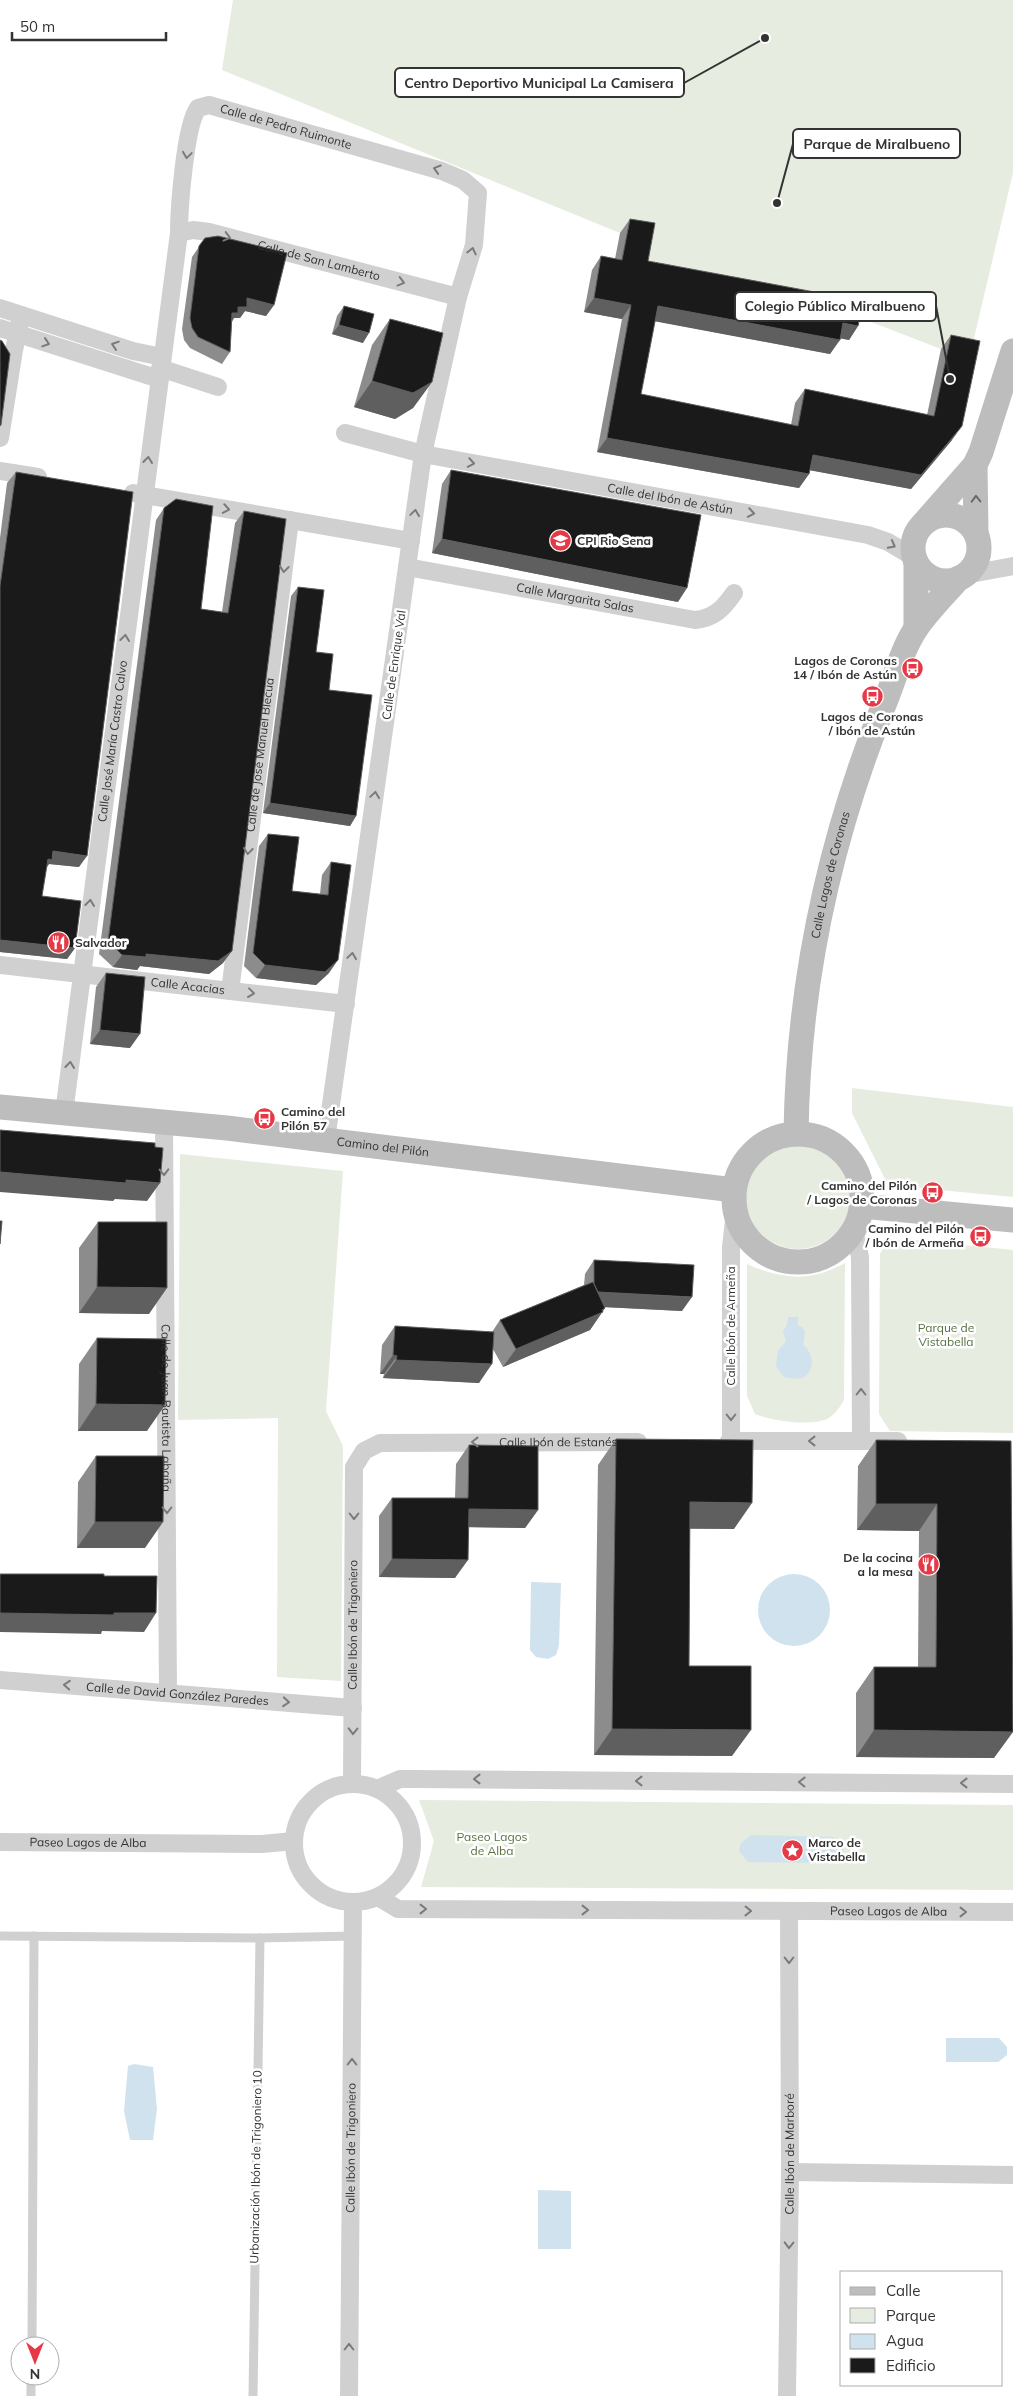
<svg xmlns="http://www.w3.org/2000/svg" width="1013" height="2396" viewBox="0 0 1013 2396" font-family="Mulish,sans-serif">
	<rect width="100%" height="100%" fill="#fff"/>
	<g fill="#e6ecdf">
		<polygon points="233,0 1013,0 1013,173 970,355 941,349 853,315 638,275 645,237 620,233 222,70"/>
		<polygon points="852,1088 1013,1107 1013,1197 888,1185 852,1113"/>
		<circle cx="798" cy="1197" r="52"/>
		<polygon points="180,1154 343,1171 326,1411 343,1446 341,1681 277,1677 278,1418 178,1420"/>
		<polygon points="888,1240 915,1240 1013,1250 1013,1433 890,1431 879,1414 880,1254"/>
		<path d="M845,1263l-1,137c-4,7 -9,14 -15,18 -16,9 -58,3 -74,-4l-8,-18v-132c35,16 64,18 98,-1z"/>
		<polygon points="419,1800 1013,1805 1013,1890 421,1887 434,1841"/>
	</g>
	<g fill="#cfe2ee">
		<path d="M788,1317h10v8l5,3 2,5 -2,12c10,7 13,24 1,32 -6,3 -13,1 -20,0l-8,-11 2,-16 8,-8 -3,-11 4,-6z"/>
		<circle cx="794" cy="1610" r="36"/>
		<polygon points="531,1582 561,1583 559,1645 556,1655 548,1659 536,1657 530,1650"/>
		<polygon points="751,1835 833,1837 840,1841 844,1849 840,1859 833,1863 748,1862 739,1851 741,1843"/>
		<polygon points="946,2038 999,2038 1007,2047 1007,2055 998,2062 946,2062"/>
		<polygon points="134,2064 153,2067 157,2109 153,2140 130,2140 124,2111 128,2066"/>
		<polygon points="538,2190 571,2191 571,2249 538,2249"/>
	</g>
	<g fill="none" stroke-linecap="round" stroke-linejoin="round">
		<g stroke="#d0d0d0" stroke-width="9">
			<polyline points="0,1936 260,1938 353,1936"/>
			<polyline points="32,2346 34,1936"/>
			<polyline points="31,2396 31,2376"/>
			<polyline points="253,2396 260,1938"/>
		</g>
		<g stroke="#d0d0d0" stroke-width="18">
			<path id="s1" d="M179,233l14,-3 16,2 249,65"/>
			<polyline points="0,308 133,351 162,357"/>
			<polyline points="0,328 159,379"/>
			<polyline points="160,368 218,387"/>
			<path id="s2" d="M345,433l78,21 445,81 20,7 27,16"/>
			<polyline points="0,438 14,350 20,322"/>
			<polyline points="0,471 38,477"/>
			<polyline points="133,493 411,541"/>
			<path id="s3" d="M407,567l288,53c19,-2 28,-11 39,-27"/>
			<polyline points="965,575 1013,566"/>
			<path id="s4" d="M0,965l346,39"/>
			<path id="s5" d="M230,991l60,-471"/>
			<path id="s6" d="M64,1113l115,-880c0,-23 6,-108 19,-125l11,-3 233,66 21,9 15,13 -4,52 -16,52 -35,157 -97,686"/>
			<path id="s7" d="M164,1123l4,570"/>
			<polyline points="854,1230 860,1257 861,1441"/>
			<polyline points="729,1441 898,1441"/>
			<polyline points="731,1441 731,1247 735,1212"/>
			<path id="s8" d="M0,1680l353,28"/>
			<path id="s9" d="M352,1784l2,-317 10,-16 16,-8 258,-1"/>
			<circle cx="353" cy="1843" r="59"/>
			<polyline points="377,1789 400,1779 414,1779 1013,1784"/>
			<path id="s10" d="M0,1842l262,2 32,-3"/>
			<path id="s11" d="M378,1897l20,12 615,3"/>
			<polyline points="790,2172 1013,2175"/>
			<path id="s12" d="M349,2396l4,-494"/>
			<path id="s13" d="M787,2396l3,-224 -1,-261"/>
		</g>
		<g stroke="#bdbdbd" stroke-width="25">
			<polyline points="975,465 976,533"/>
			<circle cx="946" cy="548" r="33"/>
			<polyline points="924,523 975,465 981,452 1013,351"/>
			<polyline points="916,562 916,628"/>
			<path id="s14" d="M0,1107l227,21 507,62"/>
			<path id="s15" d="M796,1134c2,-148 32,-290 87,-427 11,-25 18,-57 34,-80 12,-17 28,-33 42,-49"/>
			<circle cx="798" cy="1198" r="64"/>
			<polyline points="861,1206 1013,1220"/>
		</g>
	</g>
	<g fill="#8c8c8c">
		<polygon points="630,219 648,261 858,326 849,340 840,338 830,354 655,321 641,394 791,425 795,403 805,389 927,415 941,349 951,335 952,440 911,489 810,470 809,474 799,488 597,452 622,319 584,312 592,270 601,256 615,259 620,233"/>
		<polygon points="205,238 274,305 266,316 245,311 240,318 234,318 232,322 230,352 222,364 190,348 184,340 182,329 192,257"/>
		<polygon points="344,306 363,343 332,334 337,316"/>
		<polygon points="390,319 432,382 413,408 395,419 354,407 372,345"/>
		<polygon points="451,470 678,602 432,553 442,484"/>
		<polygon points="16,472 79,867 49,864 46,868 42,896 75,948 67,959 0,952 0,538 7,483"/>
		<polygon points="164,508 201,609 222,612 235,523 244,511 223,963 209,974 140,966 137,970 113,967 99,954 156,520"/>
		<polygon points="298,587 316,652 329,690 356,816 350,826 263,813 291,596"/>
		<polygon points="268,834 292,891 320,894 322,875 331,862 329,973 316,985 256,978 244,966 259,846"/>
		<polygon points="106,973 130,1048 90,1044 96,987"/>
		<polygon points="98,1222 149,1314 79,1313 79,1248"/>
		<polygon points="594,1260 682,1311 604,1307 605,1308 590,1330 503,1367 493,1349 479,1383 383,1378 384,1374 380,1374 382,1345 395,1326 492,1332 500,1320 584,1285 585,1274"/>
		<polygon points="97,1338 147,1431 78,1431 79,1364"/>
		<polygon points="616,1439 734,1529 690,1529 689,1666 732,1756 594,1755 598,1465"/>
		<polygon points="876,1440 1011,1441 994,1758 856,1757 856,1693 874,1667 918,1667 919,1531 857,1530 858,1466"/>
		<polygon points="469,1445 538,1510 525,1528 468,1527 455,1578 379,1577 379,1516 392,1498 455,1498 456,1464"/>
		<polygon points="96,1456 145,1548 77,1548 78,1482"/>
	</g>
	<g fill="#5f5f5f">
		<polygon points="247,298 274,305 266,316 245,311 240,318 234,318 230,324 232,313"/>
		<polygon points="594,298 631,305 622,319 584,312"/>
		<polygon points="658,306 840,340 830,354 648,320"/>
		<polygon points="843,323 858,326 849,340 833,337"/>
		<polygon points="339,325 369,333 363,343 332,334"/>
		<polygon points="372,381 432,382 413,408 395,419 354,407"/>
		<polygon points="962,426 952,440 911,489 803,469 813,455"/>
		<polygon points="607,438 809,474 799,488 597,452"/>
		<polygon points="442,539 687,588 678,602 432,553"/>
		<polygon points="270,803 356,816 350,826 263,813"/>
		<polygon points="53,851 87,856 79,867 49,864 44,871 40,871"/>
		<polygon points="0,940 75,948 67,959 0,952"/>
		<polygon points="232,951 223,963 209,974 140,966 137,970 113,967 122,955"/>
		<polygon points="338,960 329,973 316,985 256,978 265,965"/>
		<polygon points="100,1030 140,1034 130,1048 90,1044"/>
		<polygon points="0,1172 126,1180 160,1183 147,1201 115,1199 113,1201 0,1192"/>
		<polygon points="97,1287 167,1288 149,1314 79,1313"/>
		<polygon points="593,1292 692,1297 682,1311 583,1306"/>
		<polygon points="605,1308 590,1330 503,1367 516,1349"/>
		<polygon points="393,1355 397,1356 384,1374 380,1374"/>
		<polygon points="396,1360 492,1364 479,1383 383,1378"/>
		<polygon points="96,1404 165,1405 147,1431 78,1431"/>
		<polygon points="690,1502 752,1503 734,1529 672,1528"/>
		<polygon points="876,1504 937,1504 919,1531 857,1530"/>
		<polygon points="469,1509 538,1510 525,1528 456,1527"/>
		<polygon points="95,1522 163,1522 145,1548 77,1548"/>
		<polygon points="392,1559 468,1560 455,1578 379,1577"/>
		<polygon points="0,1613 156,1613 144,1632 102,1631 101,1634 0,1632"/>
		<polygon points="612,1729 751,1730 732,1756 594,1755"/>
		<polygon points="874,1730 1013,1732 994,1758 856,1757"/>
	</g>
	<g fill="#1a1a1a" stroke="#5f5f5f">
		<polygon points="630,219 655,223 648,261 863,301 858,326 843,323 840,340 658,306 641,394 798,426 805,389 934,416 951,335 980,341 962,426 921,475 813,455 809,474 607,438 631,305 594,298 601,256 622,260"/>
		<polygon points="218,236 287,253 274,305 247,298 247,307 238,307 238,313 232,313 230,352 198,337 192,328 190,318 199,246 205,238"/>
		<polygon points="344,306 374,314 369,333 339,325"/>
		<polygon points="390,319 443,333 432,382 413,393 372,381"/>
		<polygon points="0,340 2,341 10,354 1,425 0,426"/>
		<polygon points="451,470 701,515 687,588 442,539"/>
		<polygon points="16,472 133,492 87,856 53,851 52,860 48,859 42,896 81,901 75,948 0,940 0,586"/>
		<polygon points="176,499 213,506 201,609 228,613 244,511 286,519 232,951 218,961 146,954 146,957 122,955 108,941 164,508"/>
		<polygon points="298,587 324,590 316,652 333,654 329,690 372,695 356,816 270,803"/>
		<polygon points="268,834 299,837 292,891 328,895 331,862 351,865 338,960 325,972 265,965 253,953"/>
		<polygon points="106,973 145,977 140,1034 100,1030"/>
		<polygon points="0,1130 155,1143 155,1147 163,1148 160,1183 126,1180 126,1183 0,1172"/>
		<polygon points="0,1221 2,1221 0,1244"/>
		<polygon points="98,1222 167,1222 167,1288 97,1287"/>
		<polygon points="594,1260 694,1265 692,1297 598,1292 594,1284"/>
		<polygon points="593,1282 605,1308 602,1310 603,1312 516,1349 500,1320"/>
		<polygon points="395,1326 494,1332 492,1364 396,1360 397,1356 393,1355"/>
		<polygon points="97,1338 166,1339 165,1405 96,1404"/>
		<polygon points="616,1439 753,1440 752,1503 690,1502 689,1666 751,1666 751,1730 612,1729"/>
		<polygon points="876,1440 1011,1441 1013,1732 874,1730 874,1667 936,1667 937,1504 876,1504"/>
		<polygon points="469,1445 538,1446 538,1510 469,1509 468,1560 392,1559 392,1498 468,1498"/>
		<polygon points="96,1456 164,1456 163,1522 95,1522"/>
		<polygon points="0,1574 104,1574 104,1576 157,1576 156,1613 114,1613 114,1615 0,1613"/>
	</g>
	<defs><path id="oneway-chevron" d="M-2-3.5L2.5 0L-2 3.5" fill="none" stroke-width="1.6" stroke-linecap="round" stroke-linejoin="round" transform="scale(1.25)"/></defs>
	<g stroke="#7a7a7a">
		<use href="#oneway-chevron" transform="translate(187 155) rotate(98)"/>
		<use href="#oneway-chevron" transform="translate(437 169) rotate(-163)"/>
		<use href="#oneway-chevron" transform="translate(227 237) rotate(15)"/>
		<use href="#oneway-chevron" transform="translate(472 251) rotate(-77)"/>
		<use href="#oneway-chevron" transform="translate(401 282) rotate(15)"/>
		<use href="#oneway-chevron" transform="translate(46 343) rotate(18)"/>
		<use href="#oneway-chevron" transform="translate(115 345) rotate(-162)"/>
		<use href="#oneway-chevron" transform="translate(148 460) rotate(-83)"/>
		<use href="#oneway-chevron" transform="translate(471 463) rotate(10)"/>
		<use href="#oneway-chevron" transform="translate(226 509) rotate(10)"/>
		<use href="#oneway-chevron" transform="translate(415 513) rotate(-82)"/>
		<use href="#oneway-chevron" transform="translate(751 513) rotate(10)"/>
		<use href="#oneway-chevron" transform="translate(892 545) rotate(28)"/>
		<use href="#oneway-chevron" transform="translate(284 569) rotate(97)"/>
		<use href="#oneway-chevron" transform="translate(125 638) rotate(-83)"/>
		<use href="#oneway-chevron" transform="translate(375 795) rotate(-82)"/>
		<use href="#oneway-chevron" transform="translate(248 851) rotate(97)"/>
		<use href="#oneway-chevron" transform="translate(90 903) rotate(-83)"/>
		<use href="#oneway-chevron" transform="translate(352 956) rotate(-82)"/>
		<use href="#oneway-chevron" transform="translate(251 993) rotate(7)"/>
		<use href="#oneway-chevron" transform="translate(70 1065) rotate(-83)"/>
		<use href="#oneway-chevron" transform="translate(164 1172) rotate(89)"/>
		<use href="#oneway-chevron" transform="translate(861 1392) rotate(-90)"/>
		<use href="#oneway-chevron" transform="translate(731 1417) rotate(90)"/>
		<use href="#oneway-chevron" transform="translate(812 1441) rotate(180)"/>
		<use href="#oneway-chevron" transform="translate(475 1442) rotate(180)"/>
		<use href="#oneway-chevron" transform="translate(167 1510) rotate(90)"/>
		<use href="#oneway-chevron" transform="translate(354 1516) rotate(90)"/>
		<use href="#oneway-chevron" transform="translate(67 1685) rotate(-176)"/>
		<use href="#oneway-chevron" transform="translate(286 1702) rotate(5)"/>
		<use href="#oneway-chevron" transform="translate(353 1731) rotate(91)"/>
		<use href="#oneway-chevron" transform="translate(477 1779) rotate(-180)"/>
		<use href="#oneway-chevron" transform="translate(639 1781) rotate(-180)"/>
		<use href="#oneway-chevron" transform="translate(802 1782) rotate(-179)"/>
		<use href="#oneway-chevron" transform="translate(964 1783) rotate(-180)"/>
		<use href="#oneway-chevron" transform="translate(423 1909)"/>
		<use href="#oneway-chevron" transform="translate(585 1910)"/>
		<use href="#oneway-chevron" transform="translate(748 1911) rotate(1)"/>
		<use href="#oneway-chevron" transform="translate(963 1912)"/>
		<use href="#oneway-chevron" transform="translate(789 1960) rotate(90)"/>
		<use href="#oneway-chevron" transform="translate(352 2062) rotate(-90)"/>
		<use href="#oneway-chevron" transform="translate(789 2245) rotate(91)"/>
		<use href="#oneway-chevron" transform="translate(349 2347) rotate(-90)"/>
	</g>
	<use stroke="#6a6a6a" href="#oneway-chevron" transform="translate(976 499) rotate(-91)"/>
	<defs>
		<symbol id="school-disc" viewBox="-11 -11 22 22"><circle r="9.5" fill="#e63946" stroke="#fff"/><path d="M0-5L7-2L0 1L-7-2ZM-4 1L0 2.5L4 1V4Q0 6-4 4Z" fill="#fff"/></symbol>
		<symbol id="bus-disc" viewBox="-11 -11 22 22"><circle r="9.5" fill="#e63946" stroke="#fff"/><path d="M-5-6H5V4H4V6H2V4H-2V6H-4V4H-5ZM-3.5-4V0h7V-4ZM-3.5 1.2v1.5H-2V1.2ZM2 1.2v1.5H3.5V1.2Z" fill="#fff"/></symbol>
		<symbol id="restaurant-disc" viewBox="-11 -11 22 22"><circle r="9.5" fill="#e63946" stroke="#fff"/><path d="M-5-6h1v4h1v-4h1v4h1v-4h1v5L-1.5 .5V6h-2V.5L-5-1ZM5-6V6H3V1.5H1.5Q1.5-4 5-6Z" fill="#fff"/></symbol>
		<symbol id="sight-disc" viewBox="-11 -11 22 22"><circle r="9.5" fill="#e63946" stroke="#fff"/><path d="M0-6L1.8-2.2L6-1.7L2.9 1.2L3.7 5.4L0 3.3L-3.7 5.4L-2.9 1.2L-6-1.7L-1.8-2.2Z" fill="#fff"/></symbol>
	</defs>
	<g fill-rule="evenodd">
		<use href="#school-disc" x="548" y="528" width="25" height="25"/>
		<use href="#bus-disc" x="900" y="656" width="25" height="25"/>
		<use href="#bus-disc" x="860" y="684" width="25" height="25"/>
		<use href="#restaurant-disc" x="46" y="930" width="25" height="25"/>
		<use href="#bus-disc" x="252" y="1106" width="25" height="25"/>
		<use href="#bus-disc" x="920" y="1180" width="25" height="25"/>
		<use href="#bus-disc" x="968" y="1224" width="25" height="25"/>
		<use href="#restaurant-disc" x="916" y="1552" width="25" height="25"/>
		<use href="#sight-disc" x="780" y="1838" width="25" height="25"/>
	</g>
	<g text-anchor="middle" stroke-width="5" stroke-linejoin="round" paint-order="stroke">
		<g font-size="12" fill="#333" stroke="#fff">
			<text dy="4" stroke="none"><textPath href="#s6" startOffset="1106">Calle de Pedro Ruimonte</textPath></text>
			<text dy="4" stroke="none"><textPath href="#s1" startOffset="144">Calle de San Lamberto</textPath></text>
			<text dy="4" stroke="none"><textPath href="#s2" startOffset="332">Calle del Ibón de Astún</textPath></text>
			<text dy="4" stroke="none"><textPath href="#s3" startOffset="171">Calle Margarita Salas</textPath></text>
			<text transform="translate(394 665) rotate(-82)" y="4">Calle de Enrique Val</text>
			<text dy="4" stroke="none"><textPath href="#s6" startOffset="375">Calle José María Castro Calvo</textPath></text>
			<text dy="4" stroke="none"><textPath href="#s5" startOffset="238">Calle de José Manuel Blecua</textPath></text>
			<text dy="4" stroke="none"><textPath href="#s15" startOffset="262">Calle Lagos de Coronas</textPath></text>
			<text dy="4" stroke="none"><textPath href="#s4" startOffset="189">Calle Acacias</textPath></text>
			<text dy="4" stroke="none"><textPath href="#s14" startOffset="385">Camino del Pilón</textPath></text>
			<text transform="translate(731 1326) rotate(-90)" y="4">Calle Ibón de Armeña</text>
			<text dy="4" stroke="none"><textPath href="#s7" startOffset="285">Calle de Juan Bautista Labaña</textPath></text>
			<text dy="4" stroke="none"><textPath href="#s9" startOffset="532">Calle Ibón de Estanés</textPath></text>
			<text dy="4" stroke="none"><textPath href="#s9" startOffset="159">Calle Ibón de Trigoniero</textPath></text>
			<text dy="4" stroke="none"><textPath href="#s8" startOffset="178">Calle de David González Paredes</textPath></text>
			<text dy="4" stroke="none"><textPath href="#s10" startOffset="88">Paseo Lagos de Alba</textPath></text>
			<text dy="4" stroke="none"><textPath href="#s11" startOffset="514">Paseo Lagos de Alba</textPath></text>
			<text dy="4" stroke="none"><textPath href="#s12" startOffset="248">Calle Ibón de Trigoniero</textPath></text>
			<text dy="4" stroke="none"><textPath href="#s13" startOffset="242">Calle Ibón de Marboré</textPath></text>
			<text transform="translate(256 2167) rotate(-89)" y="4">Urbanización Ibón de Trigoniero 10</text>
		</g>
		<g font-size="12" font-weight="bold" fill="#333" stroke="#fff" text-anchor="start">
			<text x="577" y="545">CPI Rio Sena</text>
			<text x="897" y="665" text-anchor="end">Lagos de Coronas<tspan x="897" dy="14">14 / Ibón de Astún</tspan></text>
			<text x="872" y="721" text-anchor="middle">Lagos de Coronas<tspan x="872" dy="14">/ Ibón de Astún</tspan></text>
			<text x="75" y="947">Salvador</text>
			<text x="281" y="1116">Camino del<tspan x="281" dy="14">Pilón 57</tspan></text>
			<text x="917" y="1190" text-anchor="end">Camino del Pilón<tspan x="917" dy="14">/ Lagos de Coronas</tspan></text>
			<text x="964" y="1233" text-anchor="end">Camino del Pilón<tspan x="964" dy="14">/ Ibón de Armeña</tspan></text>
			<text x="913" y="1562" text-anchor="end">De la cocina<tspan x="913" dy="14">a la mesa</tspan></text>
			<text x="808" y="1847">Marco de<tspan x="808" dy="14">Vistabella</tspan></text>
		</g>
		<g font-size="12" fill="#56703f" stroke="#fff">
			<text x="946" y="1332">Parque de<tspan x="946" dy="14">Vistabella</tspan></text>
			<text x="492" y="1841">Paseo Lagos<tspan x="492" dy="14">de Alba</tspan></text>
		</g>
	</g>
	<path fill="none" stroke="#333" stroke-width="2" d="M765 38L684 83M777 203L793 144M950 379L936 306"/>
	<g fill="#333" stroke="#fff" stroke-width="2">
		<circle cx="765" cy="38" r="5"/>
		<circle cx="777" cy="203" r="5"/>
		<circle cx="950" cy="379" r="5"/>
	</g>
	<g fill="#fff" stroke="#333" stroke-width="2">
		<rect x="395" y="68" width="289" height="29" rx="5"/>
		<rect x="793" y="129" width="167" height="29" rx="5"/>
		<rect x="735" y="292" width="201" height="29" rx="5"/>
	</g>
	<g font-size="14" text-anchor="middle" font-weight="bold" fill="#333">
		<text x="539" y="88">Centro Deportivo Municipal La Camisera</text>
		<text x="877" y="149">Parque de Miralbueno</text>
		<text x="835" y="311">Colegio Público Miralbueno</text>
	</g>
	<rect x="840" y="2271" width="162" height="115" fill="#ffffff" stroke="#adadad"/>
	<rect x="850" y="2287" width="25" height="8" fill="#bdbdbd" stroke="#adadad"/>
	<text x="886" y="2296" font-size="15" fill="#333333">Calle</text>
	<rect x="850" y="2308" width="25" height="15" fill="#e6ecdf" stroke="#adadad"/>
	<text x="886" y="2321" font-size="15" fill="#333333">Parque</text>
	<rect x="850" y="2334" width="25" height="15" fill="#cfe2ee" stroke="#adadad"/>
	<text x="886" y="2346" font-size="15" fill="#333333">Agua</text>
	<rect x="850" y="2358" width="25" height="15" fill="#1a1a1a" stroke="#adadad"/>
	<text x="886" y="2371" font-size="15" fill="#333333">Edificio</text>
	<g transform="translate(35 2361) rotate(180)"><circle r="24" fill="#ffffff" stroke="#adadad"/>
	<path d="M0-4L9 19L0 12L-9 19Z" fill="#e63946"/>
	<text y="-8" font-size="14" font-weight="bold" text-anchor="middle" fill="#333333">N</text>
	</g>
	<path d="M12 32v8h154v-8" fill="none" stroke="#333333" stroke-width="2.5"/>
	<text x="20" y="32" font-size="15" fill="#333333" stroke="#ffffff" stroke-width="4" paint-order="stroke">50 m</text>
</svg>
